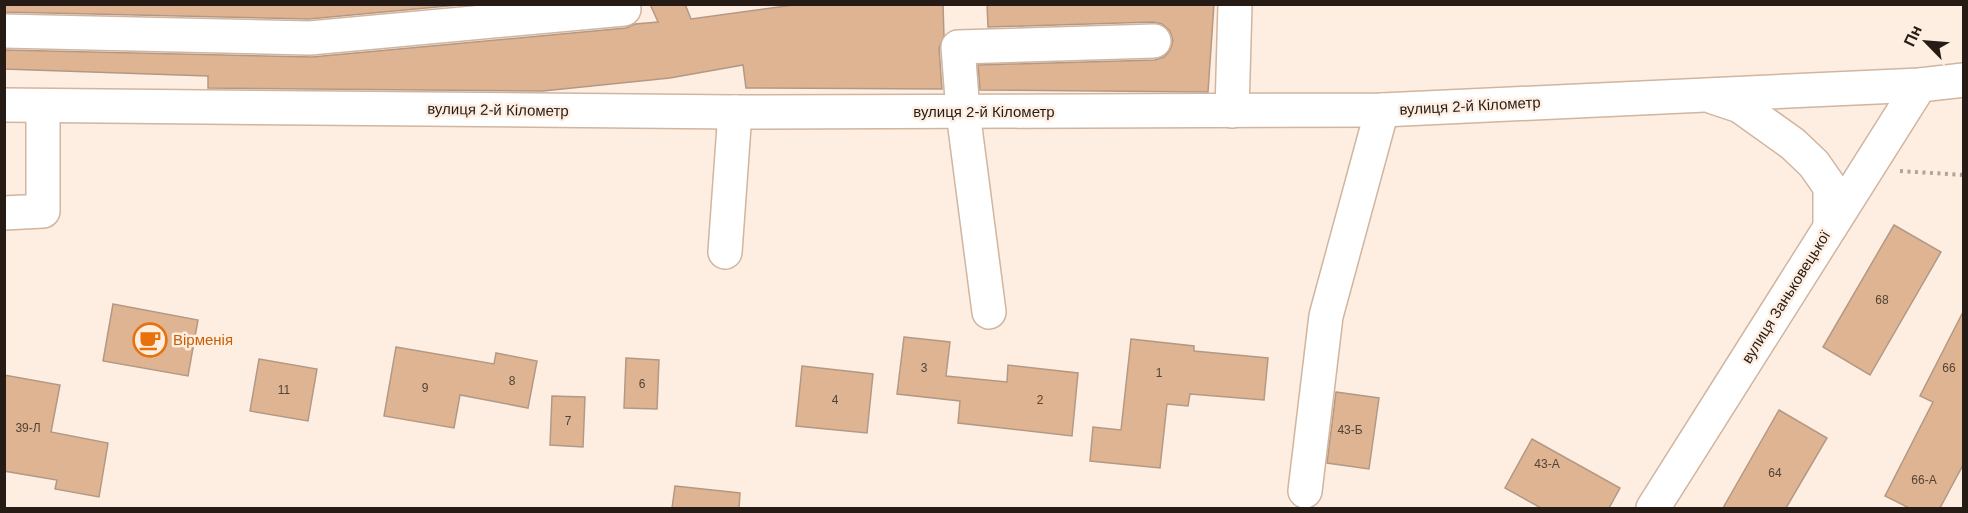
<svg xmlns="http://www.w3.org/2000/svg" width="1968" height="513" viewBox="0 0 1968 513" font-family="Helvetica,sans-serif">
	<rect width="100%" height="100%" fill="#feeee1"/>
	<g fill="#deb492" stroke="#b39985" stroke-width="1.5">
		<polygon points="4,4 469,4 309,19 4,12"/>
		<polygon points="650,4 685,4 691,19 801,4 943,4 944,36 939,48 942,89 746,88 743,65 670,78 543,91 208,88 208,76 4,69 4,50 312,57 626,28 635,24 658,22"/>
		<polygon points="987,4 1214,4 1208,92 980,90 978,65 1155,60 1164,57 1170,50 1173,41 1170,31 1162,24 1153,22 988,27"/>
		<polygon points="1894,225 1941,252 1870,375 1823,347"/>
		<polygon points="113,304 198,320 188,376 103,361"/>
		<polygon points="1964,310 1964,463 1940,508 1909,508 1885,496 1933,402 1920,396"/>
		<polygon points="904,337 950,342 946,376 1007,382 1008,365 1078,373 1072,436 958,423 960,401 897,394"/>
		<polygon points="1131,339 1194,346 1194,351 1268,358 1264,400 1190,394 1188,406 1167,404 1160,468 1090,461 1093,427 1121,430"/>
		<polygon points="396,347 494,364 496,353 537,361 528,408 460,395 454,428 384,416"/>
		<polygon points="626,358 659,360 657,409 624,408"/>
		<polygon points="259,359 317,369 308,421 250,411"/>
		<polygon points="802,366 873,374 867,433 796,426"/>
		<polygon points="4,375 60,385 51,432 108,443 99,497 55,489 57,480 4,471"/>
		<polygon points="1336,392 1379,398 1369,469 1327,463"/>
		<polygon points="552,396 585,397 583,447 550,445"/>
		<polygon points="1779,410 1827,438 1786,508 1723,508"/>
		<polygon points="1532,439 1620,488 1609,508 1541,508 1505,488"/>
		<polygon points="675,486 740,493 739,508 672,508"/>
	</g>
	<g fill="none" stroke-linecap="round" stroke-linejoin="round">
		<defs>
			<g id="minor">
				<polyline points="4,31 310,38 624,9"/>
				<polyline points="1713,97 1740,106 1793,144 1814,164 1830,187 1830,227"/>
				<polyline points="4,105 735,112 1382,110 1920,85 1964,80"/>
				<polyline points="1232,111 1235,4"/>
				<polyline points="4,213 43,211 43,106"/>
				<polyline points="725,252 735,112"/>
				<polyline points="989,312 963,112 958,47 1154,41"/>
				<polyline points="1305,491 1326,316 1382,110"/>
				<polyline points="1653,508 1920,85"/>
			</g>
		</defs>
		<use href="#minor" stroke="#d0b5a0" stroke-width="36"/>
		<polyline stroke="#b1a399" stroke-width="4" stroke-dasharray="3 4.5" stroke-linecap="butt" points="1900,171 1964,175"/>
		<use href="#minor" stroke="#fff" stroke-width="33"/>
	</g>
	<defs>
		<symbol id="cafe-ring" viewBox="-11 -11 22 22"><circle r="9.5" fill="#feeee1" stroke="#e8710a" stroke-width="1.5"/><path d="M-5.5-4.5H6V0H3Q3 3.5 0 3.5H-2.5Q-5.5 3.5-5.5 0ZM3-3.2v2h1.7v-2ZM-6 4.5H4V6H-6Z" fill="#e8710a"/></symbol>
	</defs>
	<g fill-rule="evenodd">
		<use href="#cafe-ring" x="131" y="321" width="38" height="38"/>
	</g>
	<g text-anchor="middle" stroke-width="5" stroke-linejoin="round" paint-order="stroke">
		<g font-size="12" fill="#544234">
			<text x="1882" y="304">68</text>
			<text x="924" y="372">3</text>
			<text x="1949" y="372">66</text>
			<text x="1159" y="377">1</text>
			<text x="512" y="385">8</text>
			<text x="642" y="388">6</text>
			<text x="425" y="392">9</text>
			<text x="284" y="394">11</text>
			<text x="835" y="404">4</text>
			<text x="1040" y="404">2</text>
			<text x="568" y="425">7</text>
			<text x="28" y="432">39-Л</text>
			<text x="1350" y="434">43-Б</text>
			<text x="1547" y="468">43-А</text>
			<text x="1775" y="477">64</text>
			<text x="1924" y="484">66-А</text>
		</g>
		<g font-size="15" fill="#261c15" stroke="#feeee1">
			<text transform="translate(1470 106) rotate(-3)" y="5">вулиця 2-й Кілометр</text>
			<text transform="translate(498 110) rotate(1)" y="5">вулиця 2-й Кілометр</text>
			<text x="984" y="117">вулиця 2-й Кілометр</text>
			<text transform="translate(1786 297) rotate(-58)" y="5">вулиця Заньковецької</text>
		</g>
		<g font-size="15" fill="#c56008" stroke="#feeee1" text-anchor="start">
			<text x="173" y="345">Вірменія</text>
		</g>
	</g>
	<rect width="1968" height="513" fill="none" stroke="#261c15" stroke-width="12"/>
	<g transform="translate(1926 42) rotate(295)" stroke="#feeee1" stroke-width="4.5" paint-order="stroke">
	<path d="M0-4.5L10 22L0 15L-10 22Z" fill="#261c15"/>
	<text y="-9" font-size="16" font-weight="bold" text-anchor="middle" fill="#261c15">Пн</text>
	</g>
</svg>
